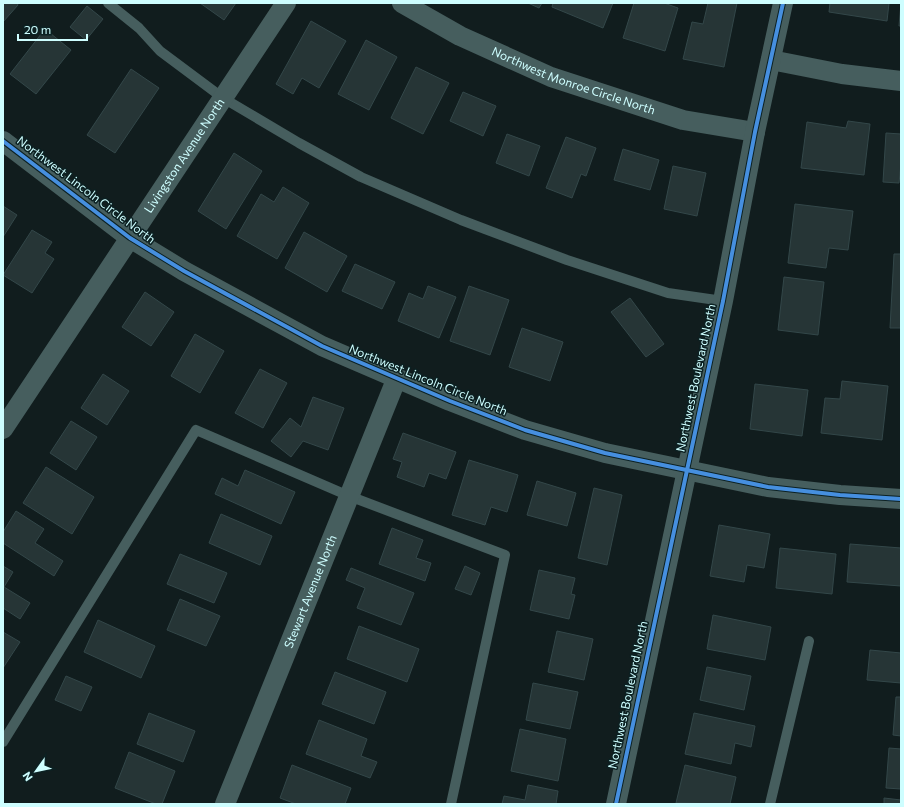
<svg xmlns="http://www.w3.org/2000/svg" width="904" height="807" viewBox="0 0 904 807" font-family="Commissioner,sans-serif">
	<rect width="100%" height="100%" fill="#111d1e"/>
	<g fill="#263536" stroke="#334749">
		<polygon points="3,3 17,3 18,5 3,22"/>
		<polygon points="200,3 236,3 224,20"/>
		<polygon points="528,3 542,3 539,8"/>
		<polygon points="553,3 613,3 603,28 552,7"/>
		<polygon points="634,3 664,3 678,8 665,51 623,38"/>
		<polygon points="708,3 737,3 724,67 683,59 692,22 703,24"/>
		<polygon points="830,3 889,3 887,21 829,12"/>
		<polygon points="901,3 901,26 899,26"/>
		<polygon points="87,6 103,19 86,40 70,27"/>
		<polygon points="311,21 346,41 319,88 302,78 293,94 276,84"/>
		<polygon points="45,29 71,50 36,94 10,74"/>
		<polygon points="366,40 397,57 369,110 338,94"/>
		<polygon points="416,67 449,83 423,134 391,118"/>
		<polygon points="131,69 159,88 115,153 87,135"/>
		<polygon points="463,92 496,106 483,136 450,121"/>
		<polygon points="848,121 870,124 864,175 801,168 807,122 846,128"/>
		<polygon points="886,133 901,134 901,164 899,183 883,182"/>
		<polygon points="507,134 540,146 529,176 496,163"/>
		<polygon points="566,137 596,148 586,176 581,174 572,198 546,188"/>
		<polygon points="623,149 659,160 650,190 614,180"/>
		<polygon points="234,153 262,171 226,229 198,211"/>
		<polygon points="673,166 706,173 697,216 664,209"/>
		<polygon points="283,187 309,203 277,259 237,236 261,194 274,202"/>
		<polygon points="795,204 853,211 848,250 829,248 826,268 788,263"/>
		<polygon points="3,206 17,215 3,237"/>
		<polygon points="32,230 52,242 45,253 54,259 32,293 3,275"/>
		<polygon points="304,232 347,256 327,292 285,268"/>
		<polygon points="894,254 901,254 901,328 890,328"/>
		<polygon points="355,264 395,282 382,309 342,291"/>
		<polygon points="784,277 824,282 818,335 778,330"/>
		<polygon points="428,286 456,297 439,338 398,321 409,293 423,299"/>
		<polygon points="469,286 509,300 490,355 450,341"/>
		<polygon points="145,292 174,312 151,346 122,327"/>
		<polygon points="630,298 664,344 646,357 611,312"/>
		<polygon points="522,328 563,342 550,381 509,367"/>
		<polygon points="195,334 224,351 200,393 171,376"/>
		<polygon points="260,369 287,383 263,428 235,413"/>
		<polygon points="103,374 129,391 107,425 81,408"/>
		<polygon points="842,381 888,386 882,440 821,433 825,398 840,399"/>
		<polygon points="755,384 808,390 802,436 750,429"/>
		<polygon points="313,397 344,408 328,450 303,441 291,457 271,441 290,418 301,427"/>
		<polygon points="71,421 97,437 76,470 50,453"/>
		<polygon points="403,433 456,452 446,479 429,473 424,487 397,477 402,462 393,459"/>
		<polygon points="469,460 518,475 507,512 491,507 485,525 452,515"/>
		<polygon points="46,467 94,497 72,534 23,503"/>
		<polygon points="245,470 295,492 281,524 215,494 222,478 238,486"/>
		<polygon points="537,481 576,493 567,526 527,515"/>
		<polygon points="594,488 622,495 607,565 578,558"/>
		<polygon points="16,511 44,529 35,543 63,561 54,576 3,543 3,532"/>
		<polygon points="221,514 272,536 260,565 209,543"/>
		<polygon points="719,525 770,534 764,568 747,565 744,582 710,576"/>
		<polygon points="392,528 423,540 416,558 431,563 425,581 379,564"/>
		<polygon points="850,544 901,548 901,586 847,582"/>
		<polygon points="780,548 836,554 832,594 776,588"/>
		<polygon points="180,554 227,573 214,603 167,584"/>
		<polygon points="3,566 13,572 4,587 30,603 20,619 3,608"/>
		<polygon points="465,566 480,573 471,595 455,589"/>
		<polygon points="351,568 414,593 401,625 357,608 365,588 346,580"/>
		<polygon points="539,570 575,578 571,594 575,595 569,619 530,610"/>
		<polygon points="180,599 220,616 206,646 167,630"/>
		<polygon points="713,615 771,627 765,660 707,649"/>
		<polygon points="98,620 155,646 141,678 84,652"/>
		<polygon points="359,626 419,649 407,682 347,659"/>
		<polygon points="557,631 593,639 584,680 548,672"/>
		<polygon points="3,632 20,642 3,668"/>
		<polygon points="870,650 901,653 901,683 867,680"/>
		<polygon points="707,667 751,676 744,710 700,700"/>
		<polygon points="335,672 386,692 374,724 322,704"/>
		<polygon points="66,676 92,687 81,711 55,700"/>
		<polygon points="533,683 578,692 570,729 526,720"/>
		<polygon points="896,697 901,697 901,736 893,735"/>
		<polygon points="149,713 195,731 183,762 137,744"/>
		<polygon points="694,713 755,726 751,747 735,743 731,764 685,754"/>
		<polygon points="319,720 367,739 361,756 377,762 370,778 306,754"/>
		<polygon points="520,729 566,739 558,781 511,771"/>
		<polygon points="889,748 901,749 901,789 886,788"/>
		<polygon points="129,752 175,771 162,804 156,804 115,788"/>
		<polygon points="292,765 351,788 345,804 296,804 280,798"/>
		<polygon points="685,765 736,777 730,804 676,803"/>
		<polygon points="528,785 558,791 556,804 502,804 504,796 525,800"/>
		<polygon points="884,798 901,800 901,804 884,804"/>
	</g>
	<g fill="none" stroke-linecap="round" stroke-linejoin="round">
		<g stroke="#465e5e" stroke-width="10">
			<polyline points="108,3 139,28 160,51 223,98 299,143 361,177 461,220 567,260 668,293 723,301"/>
			<polyline points="3,742 196,430 349,496 505,555 451,804"/>
			<polyline points="770,804 809,641"/>
		</g>
		<g stroke="#465e5e" stroke-width="20">
			<path id="s1" d="M402,3l58,33 91,41 132,43 72,12"/>
			<polyline points="771,60 842,74 901,81"/>
			<polyline points="3,141 130,238 184,271 322,346 450,401 525,430 605,453 768,487 840,495 901,499"/>
			<path id="s2" d="M3,429l283,-426"/>
			<path id="s3" d="M225,804l171,-424"/>
			<polyline points="616,804 723,301 755,132 783,3"/>
		</g>
		<defs>
			<g id="cycleway">
				<polyline points="3,141 130,238 184,271 322,346 450,401 525,430 605,453 768,487 840,495 901,499"/>
				<polyline points="616,804 723,301 755,132 783,3"/>
			</g>
		</defs>
		<use href="#cycleway" stroke="#0c2123" stroke-width="6"/>
		<use href="#cycleway" stroke="#468fdf" stroke-width="4"/>
	</g>
	<g text-anchor="middle" stroke-width="3" stroke-linejoin="round" paint-order="stroke">
		<g font-size="12" fill="#cefeff" stroke="#0c2123">
			<text dy="4" stroke="none"><textPath href="#s1" startOffset="189">Northwest Monroe Circle North</textPath></text>
			<text dy="4" stroke="none"><textPath href="#s2" startOffset="328">Livingston Avenue North</textPath></text>
			<text transform="translate(86 190) rotate(37)" y="4">Northwest Lincoln Circle North</text>
			<text transform="translate(696 378) rotate(-78)" y="4">Northwest Boulevard North</text>
			<text transform="translate(428 380) rotate(22)" y="4">Northwest Lincoln Circle North</text>
			<text dy="4" stroke="none"><textPath href="#s3" startOffset="229">Stewart Avenue North</textPath></text>
			<text transform="translate(628 695) rotate(-78)" y="4">Northwest Boulevard North</text>
		</g>
	</g>
	<rect width="904" height="807" fill="none" stroke="#cefeff" stroke-width="8"/>
	<g transform="translate(36 771) rotate(237)" stroke="#0c2123" stroke-width="3" paint-order="stroke">
	<path d="M0-3L7 15L0 10L-7 15Z" fill="#cefeff"/>
	<text y="-6" font-size="11" font-weight="bold" text-anchor="middle" fill="#cefeff">N</text>
	</g>
	<path d="M18 34v6h69v-6" fill="none" stroke="#cefeff" stroke-width="2"/>
	<text x="24" y="34" font-size="12" fill="#cefeff" stroke="#0c2123" stroke-width="3" paint-order="stroke">20 m</text>
</svg>
